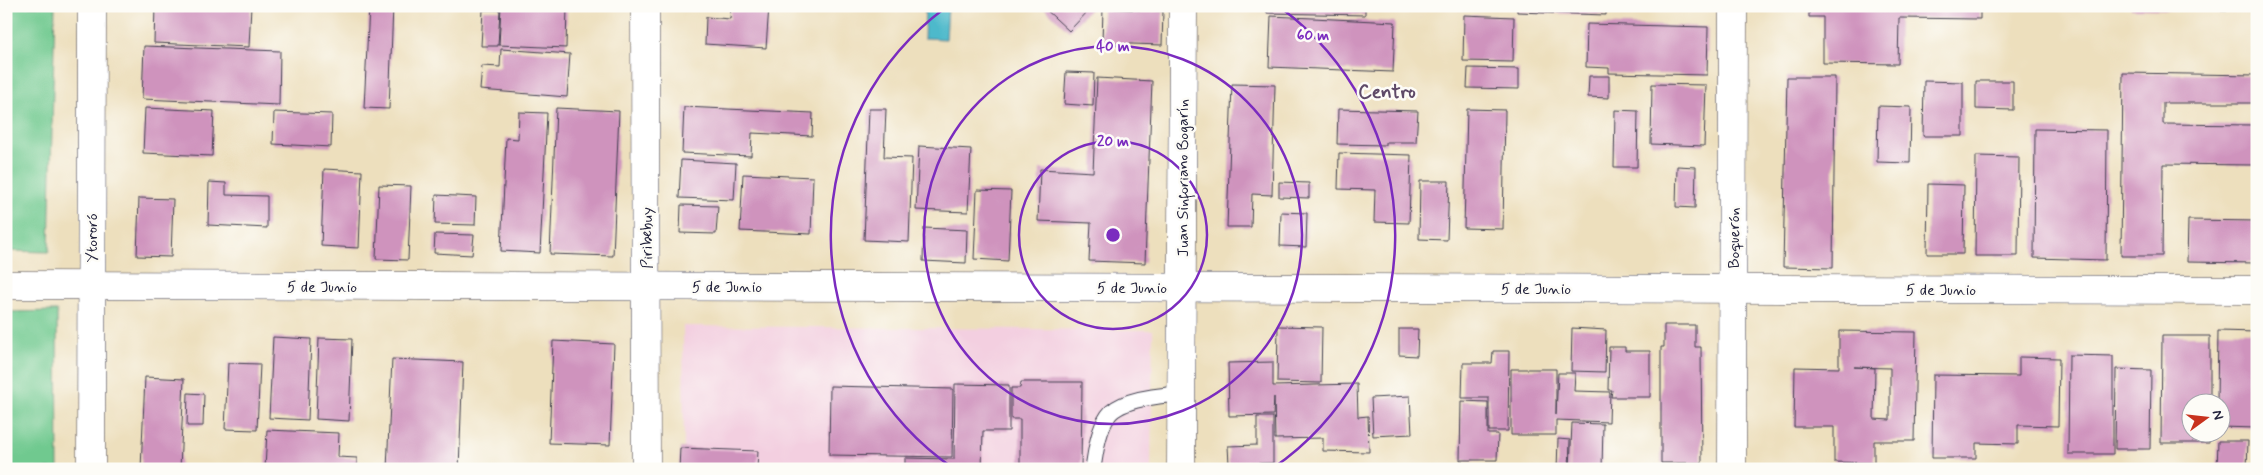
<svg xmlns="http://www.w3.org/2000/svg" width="2263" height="475" viewBox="0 0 2263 475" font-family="Mynerve,sans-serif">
	<rect width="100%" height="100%" fill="#fdfcf7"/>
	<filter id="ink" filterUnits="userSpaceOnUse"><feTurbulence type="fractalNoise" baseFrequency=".02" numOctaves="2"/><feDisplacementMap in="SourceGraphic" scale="10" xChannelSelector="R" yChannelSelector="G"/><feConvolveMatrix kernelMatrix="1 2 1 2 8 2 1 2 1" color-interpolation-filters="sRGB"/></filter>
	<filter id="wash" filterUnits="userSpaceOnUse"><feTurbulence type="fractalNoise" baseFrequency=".0096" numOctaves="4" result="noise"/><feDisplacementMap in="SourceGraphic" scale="20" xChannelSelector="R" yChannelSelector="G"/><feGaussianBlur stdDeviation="1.12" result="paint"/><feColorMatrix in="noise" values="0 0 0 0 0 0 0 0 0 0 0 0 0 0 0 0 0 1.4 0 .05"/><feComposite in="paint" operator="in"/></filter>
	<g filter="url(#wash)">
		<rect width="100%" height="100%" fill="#eddfbd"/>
		<polygon fill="#f3cfe0" points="683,326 1153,330 1151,469 684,469"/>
		<g fill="#70c98f" stroke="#497665">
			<polygon points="6,6 55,6 49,252 6,251"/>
			<polygon points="57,311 58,469 6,469 6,312"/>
		</g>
		<polygon fill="#4eb9cb" stroke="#386e83" points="925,6 948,6 946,39 924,38"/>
		<g id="blocks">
			<g fill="#cf93bd" fill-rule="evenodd">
				<polygon points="155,6 251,6 249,47 154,43"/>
				<polygon points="369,6 393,6 389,109 364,108"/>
				<polygon points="501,6 567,6 566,48 499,45"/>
				<polygon points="731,6 769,6 766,48 705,44 706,17 730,19"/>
				<polygon points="772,6 831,6 830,11"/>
				<polygon points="1042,6 1093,6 1069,31"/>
				<polygon points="1267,6 1365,6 1365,15 1267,13"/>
				<polygon points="1517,6 1606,6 1606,15 1517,12"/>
				<polygon points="1809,6 1980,6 1980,19 1899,18 1898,64 1823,63 1823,17 1809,17"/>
				<polygon points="2131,6 2245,6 2245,10 2131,9"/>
				<polygon points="1103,8 1163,11 1162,45 1102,43"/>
				<polygon points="483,10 500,10 498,46 481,46"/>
				<polygon points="1464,15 1514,17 1513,62 1463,61"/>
				<polygon points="1271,16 1395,22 1393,72 1269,67"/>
				<polygon points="1587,24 1708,27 1707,75 1609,73 1609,68 1586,67"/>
				<polygon points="144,46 280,51 279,105 142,99"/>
				<polygon points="501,49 570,54 567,97 480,90 482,66 500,67"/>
				<polygon points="1468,68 1519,69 1519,89 1467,88"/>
				<polygon points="1066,72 1094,73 1093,106 1064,104"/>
				<polygon points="2123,73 2257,75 2257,103 2163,103 2163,124 2254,125 2253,165 2163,164 2162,256 2121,256"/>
				<polygon points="1589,76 1609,76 1609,98 1588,97"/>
				<polygon points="1787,77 1835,77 1833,268 1783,267"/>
				<polygon points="1097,78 1152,81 1145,263 1089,261 1091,223 1038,221 1040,169 1093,172"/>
				<polygon points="1924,81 1963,82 1963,136 1923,136"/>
				<polygon points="1976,81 2013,81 2013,110 1976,109"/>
				<polygon points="1232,84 1275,85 1272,195 1252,194 1251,227 1227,227"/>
				<polygon points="1652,84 1706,85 1704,146 1651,144"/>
				<polygon points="1878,106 1911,107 1910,163 1877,162"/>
				<polygon points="684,107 813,113 812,136 752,133 751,156 682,153"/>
				<polygon points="145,108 214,111 212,156 143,153"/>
				<polygon points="556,108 619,111 613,256 550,254"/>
				<polygon points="869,109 886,109 884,157 912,158 909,242 864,240"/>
				<polygon points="1338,109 1418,111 1416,142 1386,142 1386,145 1337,144"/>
				<polygon points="1467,109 1505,110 1503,229 1464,228"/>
				<polygon points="1615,110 1638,111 1637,167 1614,167"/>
				<polygon points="274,112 332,114 331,147 273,144"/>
				<polygon points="519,112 547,113 540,253 501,251 506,138 518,139"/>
				<polygon points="2035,129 2107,130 2106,260 2034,258"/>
				<polygon points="919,146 971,149 968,212 916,210"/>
				<polygon points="1339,153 1411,155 1409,223 1374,222 1375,190 1338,189"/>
				<polygon points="1976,156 2019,157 2018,256 1975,256"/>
				<polygon points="681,160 736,163 734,200 679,198"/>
				<polygon points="1677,166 1696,167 1695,208 1676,207"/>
				<polygon points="324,169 362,171 359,248 321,246"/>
				<polygon points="743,174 813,177 811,234 740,231"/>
				<polygon points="1420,181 1449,181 1447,240 1419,239"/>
				<polygon points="209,182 226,183 226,195 267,196 267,228 208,225"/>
				<polygon points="1279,182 1309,183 1309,198 1279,197"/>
				<polygon points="1928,184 1964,185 1963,254 1927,254"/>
				<polygon points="379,185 411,186 408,260 376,259"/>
				<polygon points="977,190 1011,191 1008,261 974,259"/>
				<polygon points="436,195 476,197 475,225 435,224"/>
				<polygon points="139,198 173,199 171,257 137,256"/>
				<polygon points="681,205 718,206 716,234 680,233"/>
				<polygon points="1281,212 1307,213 1306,247 1280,246"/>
				<polygon points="2188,220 2257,221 2257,263 2187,262"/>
				<polygon points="924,228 967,230 966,263 923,261"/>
				<polygon points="435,234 474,235 472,255 434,253"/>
				<polygon points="1664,325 1695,325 1695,347 1701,347 1702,463 1661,463 1661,347 1664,347"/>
				<polygon points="1278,326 1322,327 1321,383 1277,382"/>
				<polygon points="1572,328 1606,330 1605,372 1571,371"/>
				<polygon points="1399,329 1418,329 1417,356 1399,355"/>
				<path d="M1839,331l77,1 -2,109h-40v22l-40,-1v-35h-40l1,-60 44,1zM1854,367l36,1v52l-16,-1 1,-51z"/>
				<polygon points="2218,331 2257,332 2257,428 2220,427 2220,402 2217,402"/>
				<polygon points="2162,336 2210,336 2210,402 2190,402 2190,432 2209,432 2209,443 2161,443"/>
				<polygon points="273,337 311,339 308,420 269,418"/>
				<polygon points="319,338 352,339 349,421 316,419"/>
				<polygon points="553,341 614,344 610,445 549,443"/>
				<polygon points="1609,347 1625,347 1625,351 1650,351 1650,397 1611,397 1612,390 1608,390"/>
				<polygon points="1493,351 1509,351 1508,431 1489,431 1489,398 1462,398 1463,363 1492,363"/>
				<polygon points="2069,355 2113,356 2113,454 2068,454"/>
				<polygon points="2019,357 2059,358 2058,426 2018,425 2018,444 1976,443 1976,458 1932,458 1933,375 2019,376"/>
				<polygon points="392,359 463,362 459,469 387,469"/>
				<polygon points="1273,362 1273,386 1357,384 1358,417 1368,416 1369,452 1323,451 1323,438 1275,439 1274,397 1273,415 1229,416 1228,363"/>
				<polygon points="228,363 260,364 257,430 225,429"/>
				<polygon points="1511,369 1556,369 1556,415 1558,373 1575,373 1574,391 1610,392 1609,422 1556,420 1556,435 1511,435"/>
				<polygon points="2116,369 2151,370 2150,449 2115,449"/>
				<polygon points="145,377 184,379 180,469 141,469"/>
				<polygon points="1021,382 1082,382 1081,469 1020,469 1020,419 1011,419 1011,388 1020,388"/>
				<polygon points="955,384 1009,385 1009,431 983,431 982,469 905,469 905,458 954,459"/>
				<polygon points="830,386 953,389 952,457 829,455"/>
				<polygon points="188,393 204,394 203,426 187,426"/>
				<polygon points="1410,396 1412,434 1373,436 1371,398"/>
				<polygon points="1461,401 1488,402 1488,434 1498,434 1497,460 1460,460"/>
				<polygon points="1257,417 1273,417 1273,463 1229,464 1228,446 1257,445"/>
				<polygon points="1572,423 1603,424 1602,469 1570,469"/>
				<polygon points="267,430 339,433 338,457 357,458 357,469 265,469"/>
				<polygon points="1558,439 1570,440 1569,469 1557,469"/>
				<polygon points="2218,441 2248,441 2247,469 2217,469"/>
				<polygon points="680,448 758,451 757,469 679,469"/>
				<polygon points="1224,465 1275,467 1275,469 1224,469"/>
			</g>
		</g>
	</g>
	<g filter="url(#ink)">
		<use href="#blocks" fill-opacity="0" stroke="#403e4e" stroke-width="1"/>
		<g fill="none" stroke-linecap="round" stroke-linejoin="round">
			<defs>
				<path id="service" d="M1093,468c3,-18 5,-37 15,-52 11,-17 55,-21 73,-22"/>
				<g id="minor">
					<polyline points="645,6 646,469"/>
					<polyline points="6,285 2257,290"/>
					<polyline points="91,469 92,6"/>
					<polyline points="1181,469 1183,6"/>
					<polyline points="1732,469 1733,6"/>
				</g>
			</defs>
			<use href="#service" stroke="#403e4e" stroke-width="17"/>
			<use href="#minor" stroke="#403e4e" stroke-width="29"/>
			<use href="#service" stroke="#fff" stroke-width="15"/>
			<use href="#minor" stroke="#fff" stroke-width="28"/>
		</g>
	</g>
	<g fill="none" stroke="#7b2cbf" stroke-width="2.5">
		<circle cx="1113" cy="235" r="94"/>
		<circle cx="1113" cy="235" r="189"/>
		<path d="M953 468A283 283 0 0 1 945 8M1281 8A283 283 0 0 1 1273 468"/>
	</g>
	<g text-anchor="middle" stroke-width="5" stroke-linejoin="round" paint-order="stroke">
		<g font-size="16" fill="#22223b" stroke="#fdfcf7">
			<text transform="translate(1182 178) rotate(-90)" y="6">Juan Sinforiano Bogarín</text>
			<text transform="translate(91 238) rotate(-90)" y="6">Ytororó</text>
			<text transform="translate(646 238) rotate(-90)" y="6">Piribebuy</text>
			<text transform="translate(1733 238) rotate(-90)" y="6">Boquerón</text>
			<text x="322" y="292">5 de Junio</text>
			<text x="727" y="292">5 de Junio</text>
			<text x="1132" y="293">5 de Junio</text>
			<text x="1536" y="294">5 de Junio</text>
			<text x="1941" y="295">5 de Junio</text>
		</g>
		<g font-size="19" font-weight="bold" fill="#5f4a68" stroke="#fdfcf7">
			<text x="1387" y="98">Centro</text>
		</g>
	</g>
	<circle cx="1113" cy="235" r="8" fill="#7b2cbf" stroke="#fdfcf7" stroke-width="2.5"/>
	<g font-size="15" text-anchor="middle" font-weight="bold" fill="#7b2cbf" stroke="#fdfcf7" stroke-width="5" stroke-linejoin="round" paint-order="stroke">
		<text x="1313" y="40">60 m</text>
		<text x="1113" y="51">40 m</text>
		<text x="1113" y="146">20 m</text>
	</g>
	<rect width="2263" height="475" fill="none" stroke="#fdfcf7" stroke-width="25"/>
	<g transform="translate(2206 418) rotate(75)"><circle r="24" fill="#fdfcf7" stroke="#a5a5ac"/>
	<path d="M0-4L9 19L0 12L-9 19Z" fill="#c8321e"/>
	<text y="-8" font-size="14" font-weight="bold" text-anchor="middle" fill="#22223b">N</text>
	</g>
</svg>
